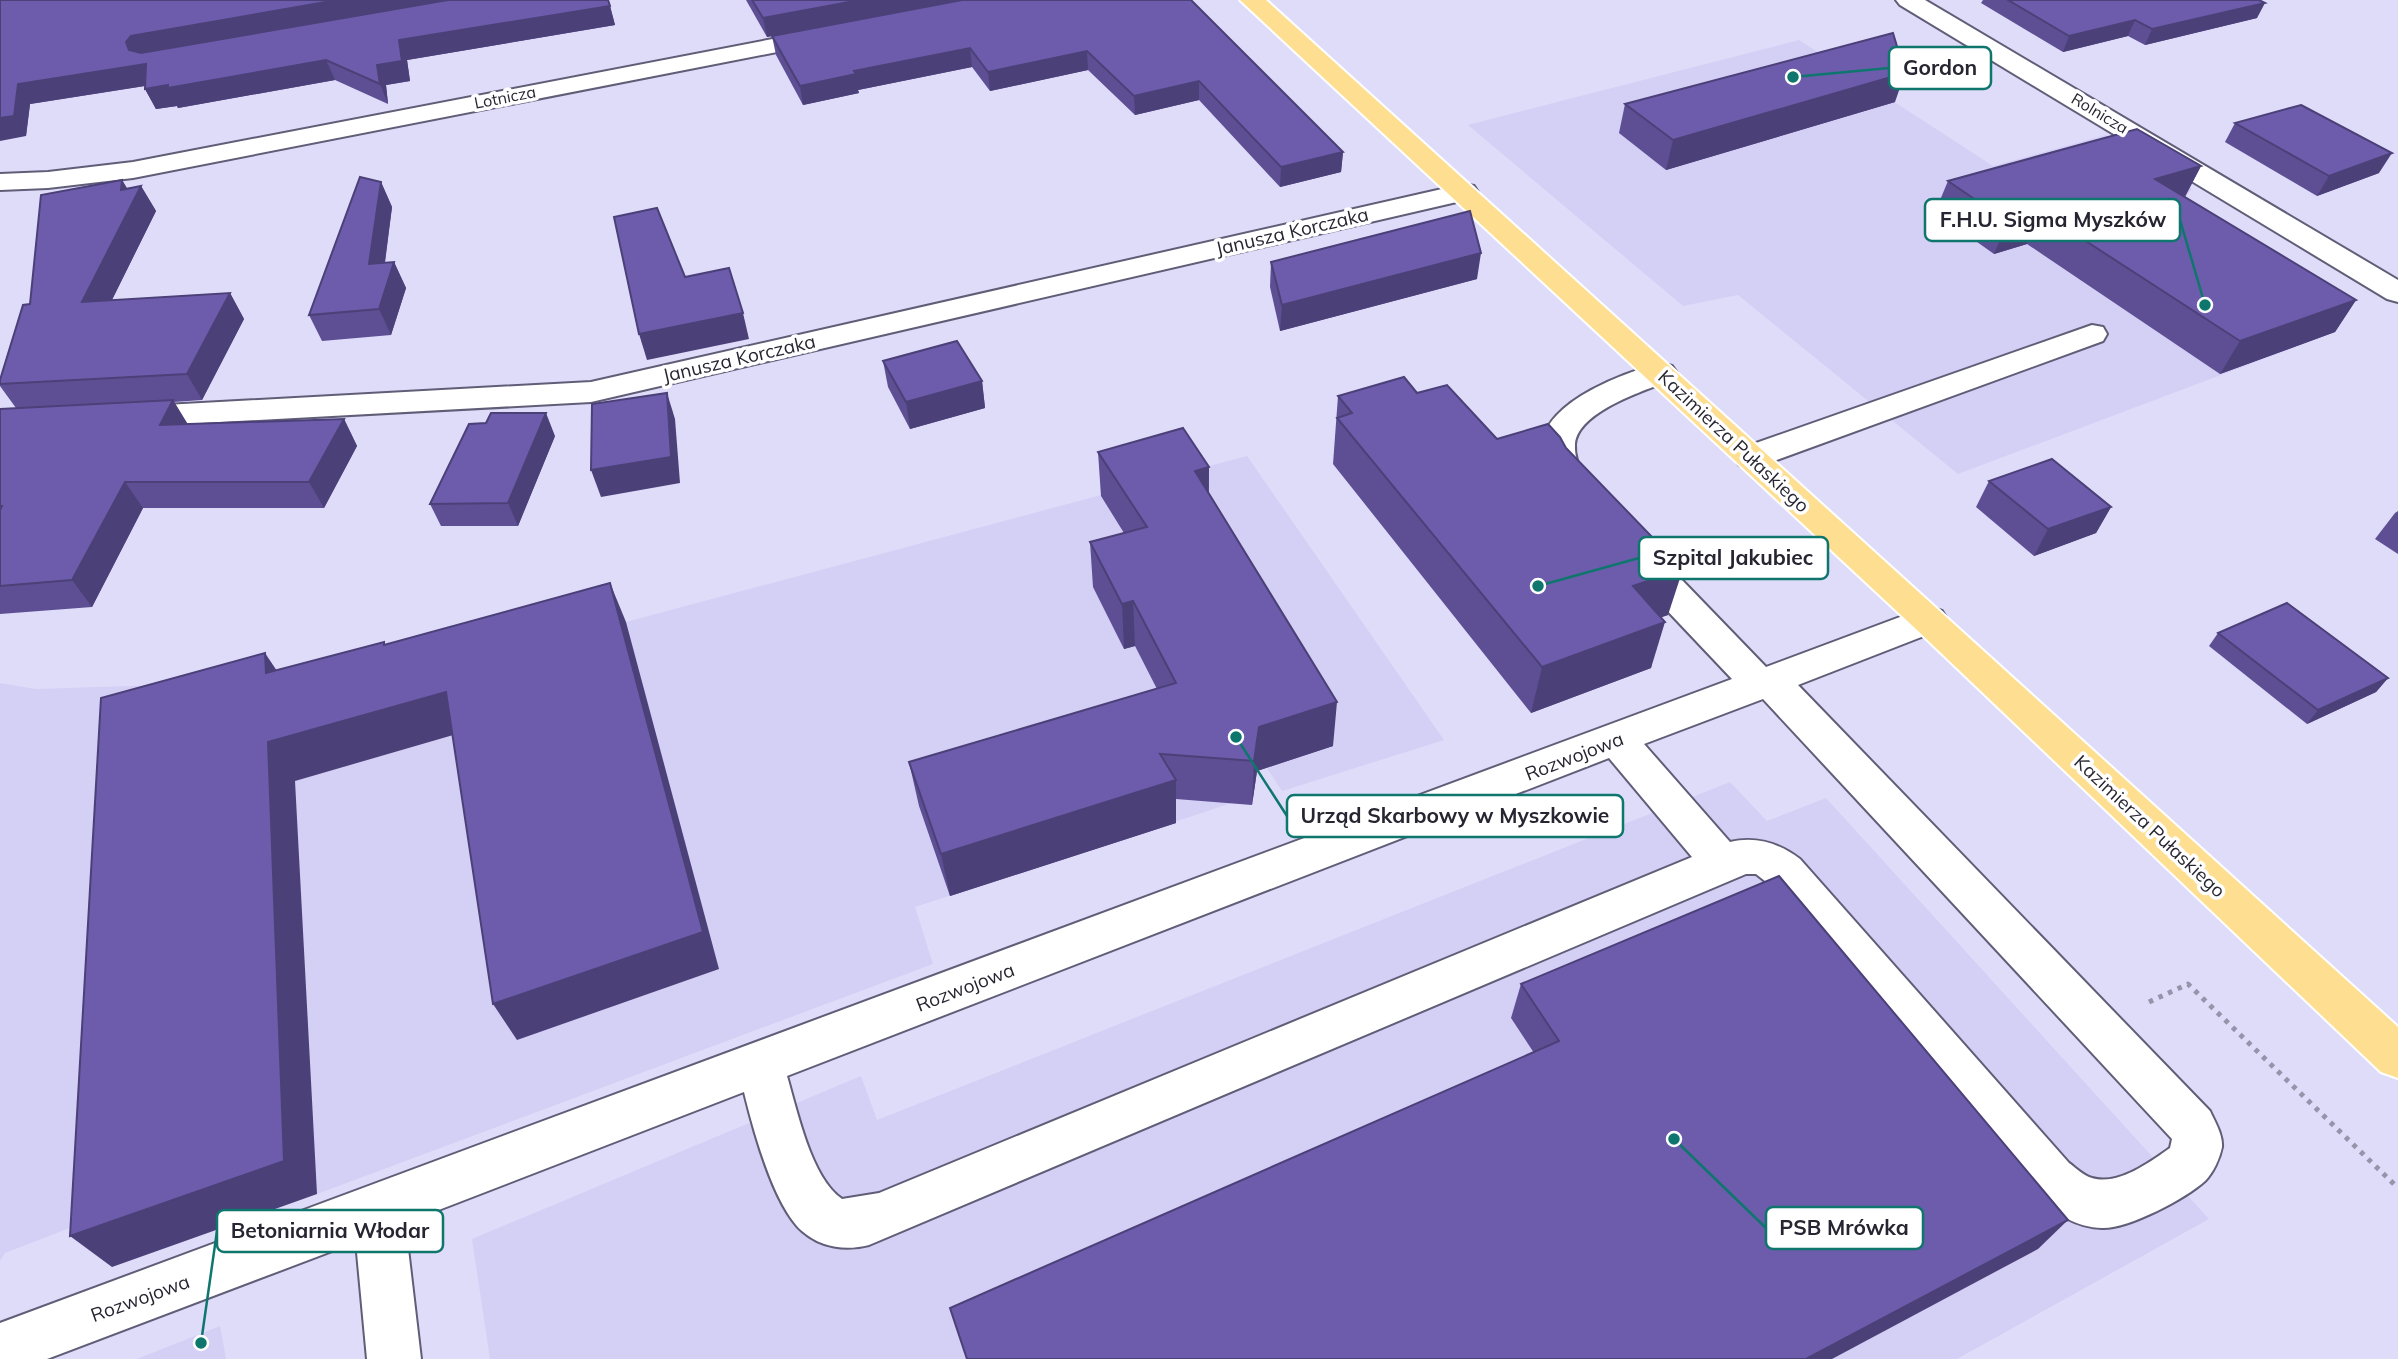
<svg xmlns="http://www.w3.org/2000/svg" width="2398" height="1359" viewBox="0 0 2398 1359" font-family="Mulish,sans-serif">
	<rect width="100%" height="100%" fill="#dfdcfa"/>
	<g fill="#d4cff5">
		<polygon points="1799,40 1993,166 2106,135 2192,189 2184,198 2190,242 2335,332 1958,474 1738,295 1683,306 1468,125"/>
		<polygon points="1247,456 1444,740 1282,791 1267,768 1257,771 1252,805 1232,803 915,907 933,964 317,1194 112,1267 114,1211 5,1253 0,1261 0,683 36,689 291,681 626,622"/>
		<polygon points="1730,782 1767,821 1826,798 2209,1219 1957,1359 490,1359 472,1239 861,1076 877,1120"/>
		<polygon points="220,1326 226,1359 137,1359"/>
	</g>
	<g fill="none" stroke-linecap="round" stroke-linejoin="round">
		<defs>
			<g id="minor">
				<polygon points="1896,0 1925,0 2398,280 2398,302 2387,299 1900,5"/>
				<polygon points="825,29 833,31 837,36 833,41 133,178 48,188 0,190 0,174 48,172 133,162"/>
				<polygon points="1464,184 1474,186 1478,192 1474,198 591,402 128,427 116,424 112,417 116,410 128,407 591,382"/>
				<polygon points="2092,325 2103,327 2107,334 2103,341 1763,465 1751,468 1739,465 1734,457 1739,449"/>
				<path d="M1661,363l11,3 5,7 -5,7c-26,10 -94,31 -97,64 -1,15 6,27 12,41l-5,8 -12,3 -12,-3c-9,-15 -20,-33 -16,-51 9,-43 82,-69 119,-79z"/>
				<path d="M1638,545l13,3 115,119 150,-56 13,-4 13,4 6,9 -6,9 -144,56 412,426c5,11 13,24 12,36 -2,11 -9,26 -17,34 -20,18 -77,48 -103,47 -25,0 -50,-17 -69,-31l-263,-312 -14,-11h-10l-877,371c-23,6 -48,3 -67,-14 -28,-25 -49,-102 -58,-139l-339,131 16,136h-54l-11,-117 -309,117h-47v-36l1732,-644 -107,-113 -5,-9 5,-9zM1763,699l409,440 -2,9c-20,14 -52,38 -78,30 -8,-2 -16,-10 -23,-15l-269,-304c-21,-16 -44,-23 -70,-17l-86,-98zM1609,758l83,99 -813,336 -37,6c-31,-21 -45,-89 -55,-123z"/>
			</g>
			<polygon id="major" points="1240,0 1266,0 2398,1027 2398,1078 2381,1072 1916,629"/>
		</defs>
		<use href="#minor" stroke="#605d77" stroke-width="4"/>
		<use href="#major" stroke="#fff" stroke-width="4"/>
		<polyline stroke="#9694ab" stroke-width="5" stroke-dasharray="4.5 6" stroke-linecap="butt" points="2149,1002 2188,984 2398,1188"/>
		<use href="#minor" fill="#fff" fill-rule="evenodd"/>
		<use href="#major" fill="#fede90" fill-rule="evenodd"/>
	</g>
	<g fill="#5e4f94">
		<polygon points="0,0 610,6 615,25 407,60 410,81 386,85 388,104 335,80 178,108 177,106 156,109 145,89 145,86 30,104 26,136"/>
		<polygon points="746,0 959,0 767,37"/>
		<polygon points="1191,0 1343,152 1341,172 1280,187 1199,100 1135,115 1088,70 990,91 972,67 858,90 859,93 803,105 776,55 772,36"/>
		<polygon points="1983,0 2259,0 2257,18 2145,45 2128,36 2063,52 1981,3"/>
		<polygon points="1895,102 1666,170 1619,133 1625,104"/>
		<polygon points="2235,123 2379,173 2317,196 2225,142"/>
		<polygon points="2201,166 2185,197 2356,300 2335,332 2220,374 2027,244 1994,254 1935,212 1948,181"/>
		<polygon points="122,180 127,188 141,186 156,211 112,300 230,293 244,319 202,400 174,402 187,424 344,419 357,446 324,508 143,508 92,607 0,614 0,409 16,408 0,386 0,380 30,304"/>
		<polygon points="381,182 392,207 385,263 394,262 406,288 391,335 322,341 309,315"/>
		<polygon points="1271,262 1477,279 1280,331 1270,287"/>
		<polygon points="883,361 982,381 985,408 910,429 888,387"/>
		<polygon points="1417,393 1497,439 1566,448 1668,615 1661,617 1651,668 1531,713 1333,464 1338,396"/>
		<polygon points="555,436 518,526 441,526 430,504"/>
		<polygon points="1098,452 1209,467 1209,494 1333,746 1257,771 1252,805 1176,799 1176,823 950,896 919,806 909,762 1157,689 1135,646 1124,649 1093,587 1090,542 1124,533 1101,496"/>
		<polygon points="1989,481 2111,507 2096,533 2034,556 1976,507"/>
		<polygon points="2398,511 2398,554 2375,539 2395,513"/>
		<polygon points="2218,633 2388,678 2376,692 2307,724 2209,646"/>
		<polygon points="1521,984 2038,1249 1534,1053 1511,1018"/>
	</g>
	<g fill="#4c4078">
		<polygon points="337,0 455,0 146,64 157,84 30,104 26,136 0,141 0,118 18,84 129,50 126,42 131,36"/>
		<polygon points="860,0 959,0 767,37 763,18"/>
		<polygon points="2265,3 2257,18 2145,45 2152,29"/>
		<polygon points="610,6 615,25 407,60 410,81 386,85 388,104 380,84 377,65 399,40"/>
		<polygon points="2135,20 2128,36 2063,52 2069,36"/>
		<polygon points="970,48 972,67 858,90 859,93 803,105 800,86 854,71"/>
		<polygon points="1087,51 1088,70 990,91 988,72"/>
		<polygon points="326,60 335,80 178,108 177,106 156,109 145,89"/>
		<polygon points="1905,73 1895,102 1666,170 1673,140"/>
		<polygon points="1199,81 1199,100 1135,115 1134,96"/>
		<polygon points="1343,152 1341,172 1280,187 1281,167"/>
		<polygon points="2392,153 2379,173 2317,196 2329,176"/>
		<polygon points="2201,166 2184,198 2155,179"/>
		<polygon points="122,180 134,201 141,186 156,211 98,328 82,302 121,190"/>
		<polygon points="381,182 392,207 381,290 369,264"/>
		<polygon points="2041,212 2027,244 1994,254 2008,222"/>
		<polygon points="1481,253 1477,279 1280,331 1282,305"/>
		<polygon points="394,262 406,288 391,335 379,309"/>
		<polygon points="230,293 244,319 202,400 187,374"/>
		<polygon points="2356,300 2335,332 2220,374 2240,341"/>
		<polygon points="743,313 749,339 647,360 639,334"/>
		<polygon points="982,381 985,408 910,429 906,402"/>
		<polygon points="667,393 675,419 680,483 601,497 591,470"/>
		<polygon points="173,400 189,426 160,425"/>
		<polygon points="546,413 555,436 518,526 508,503"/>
		<polygon points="344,419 357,446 324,508 309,482"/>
		<polygon points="1209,467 1208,512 1195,471"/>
		<polygon points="125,482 143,508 92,607 72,580"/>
		<polygon points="2111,507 2096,533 2034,556 2048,529"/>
		<polygon points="1683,569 1668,615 1619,632 1633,586"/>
		<polygon points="610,583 626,622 719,969 517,1040 493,1004"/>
		<polygon points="1133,601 1135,646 1124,649 1122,604"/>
		<polygon points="1665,622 1651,668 1531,713 1542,667"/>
		<polygon points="265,653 291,692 266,673"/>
		<polygon points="2388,678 2376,692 2307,724 2318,710"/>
		<polygon points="446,692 467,731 295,781 317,1194 112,1267 70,1236 268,742"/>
		<polygon points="1337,702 1333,746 1257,771 1252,805 1254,761 1259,727"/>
		<polygon points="1176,780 1176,823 950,896 941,854"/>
		<polygon points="2068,1220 2038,1249 1832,1359 1806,1359"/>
	</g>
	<g fill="#6d5cac" stroke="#4c4078" stroke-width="2">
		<polygon points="0,0 337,0 131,36 126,42 129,50 141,53 448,0 608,0 610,6 399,40 402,61 377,65 380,84 326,60 168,88 168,85 145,89 146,64 18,84 14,116 0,118"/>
		<polygon points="752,0 860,0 763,18"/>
		<polygon points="962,0 1191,0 1343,152 1281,167 1199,81 1134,96 1087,51 988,72 970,48 854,71 856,74 800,86 772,36"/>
		<polygon points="2008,0 2259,0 2265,3 2152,29 2135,20 2069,36"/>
		<polygon points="1893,33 1905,73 1673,140 1625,104"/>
		<polygon points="2301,105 2392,153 2329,176 2235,123"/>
		<polygon points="2137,129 2201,166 2155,179 2356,300 2240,341 2041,212 2008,222 1948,181"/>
		<polygon points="360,177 381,182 369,264 394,262 379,309 309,315"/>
		<polygon points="122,180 121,190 141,186 82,302 230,293 187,374 0,384 0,380 23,305 30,304 41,195"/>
		<polygon points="657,208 685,277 729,268 743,313 639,334 614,217"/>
		<polygon points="1470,211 1481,253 1282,305 1271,262"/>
		<polygon points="957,341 982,381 906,402 883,361"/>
		<polygon points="1404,377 1417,393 1447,385 1497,439 1548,424 1560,437 1566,448 1683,569 1633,586 1665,622 1542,667 1337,418 1352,413 1338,396"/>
		<polygon points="667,393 671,457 591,470 592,404"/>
		<polygon points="173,400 160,425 344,419 309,482 125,482 72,580 0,586 0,510 2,506 0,506 0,409"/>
		<polygon points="491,413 546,413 508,503 430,504 469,424 486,423"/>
		<polygon points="1183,428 1209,467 1195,471 1337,702 1259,727 1254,761 1160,754 1176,780 941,854 909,762 1176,683 1133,601 1122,604 1090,542 1147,527 1098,452"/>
		<polygon points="2052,459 2111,507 2048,529 1989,481"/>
		<polygon points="610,583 703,932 493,1004 446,692 268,742 284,1161 70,1236 101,698 265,653 266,673 384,642 384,645"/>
		<polygon points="2287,603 2388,678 2318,710 2218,633"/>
		<polygon points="1779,876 2068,1220 1806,1359 967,1359 950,1308 1559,1041 1521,984"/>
	</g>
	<g text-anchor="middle" stroke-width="7" stroke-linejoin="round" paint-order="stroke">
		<g font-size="16" fill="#272531" stroke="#fff">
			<text transform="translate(505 97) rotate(-11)" y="6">Lotnicza</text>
			<text transform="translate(2100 113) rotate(31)" y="6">Rolnicza</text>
		</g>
		<g font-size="19" fill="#272531" stroke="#fff">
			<text transform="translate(1292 231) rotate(-13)" y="7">Janusza Korczaka</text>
			<text transform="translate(739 358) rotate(-13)" y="7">Janusza Korczaka</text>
			<text transform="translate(1734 441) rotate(43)" y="7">Kazimierza Pułaskiego</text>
			<text transform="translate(1574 756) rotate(-21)" y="7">Rozwojowa</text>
			<text transform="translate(2150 826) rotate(43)" y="7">Kazimierza Pułaskiego</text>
			<text transform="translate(965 987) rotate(-21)" y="7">Rozwojowa</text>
			<text transform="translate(140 1298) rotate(-20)" y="7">Rozwojowa</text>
		</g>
	</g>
	<path fill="none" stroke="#0f766e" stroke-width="2.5" d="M1793 77L1889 68M2205 305L2180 220M1538 586L1639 558M1236 737L1287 816M1674 1139L1766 1228M201 1343L217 1231"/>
	<g fill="#0f766e" stroke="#fff" stroke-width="2.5">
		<circle cx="1793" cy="77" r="7"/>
		<circle cx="2205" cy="305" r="7"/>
		<circle cx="1538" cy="586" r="7"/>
		<circle cx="1236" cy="737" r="7"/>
		<circle cx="1674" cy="1139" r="7"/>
		<circle cx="201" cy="1343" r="7"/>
	</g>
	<g fill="#fff" stroke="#0f766e" stroke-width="2.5">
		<rect x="1889" y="47" width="102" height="42" rx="7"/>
		<rect x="1925" y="199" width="255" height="42" rx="7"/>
		<rect x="1639" y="537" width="189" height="42" rx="7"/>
		<rect x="1287" y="795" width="336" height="42" rx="7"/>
		<rect x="1766" y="1207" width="157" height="42" rx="7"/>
		<rect x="217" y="1210" width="226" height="42" rx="7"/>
	</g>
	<g font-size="21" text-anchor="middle" font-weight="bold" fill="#272531">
		<text x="1940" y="75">Gordon</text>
		<text x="2053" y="227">F.H.U. Sigma Myszków</text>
		<text x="1733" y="565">Szpital Jakubiec</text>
		<text x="1455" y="823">Urząd Skarbowy w Myszkowie</text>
		<text x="1844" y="1235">PSB Mrówka</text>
		<text x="330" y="1238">Betoniarnia Włodar</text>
	</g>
</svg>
